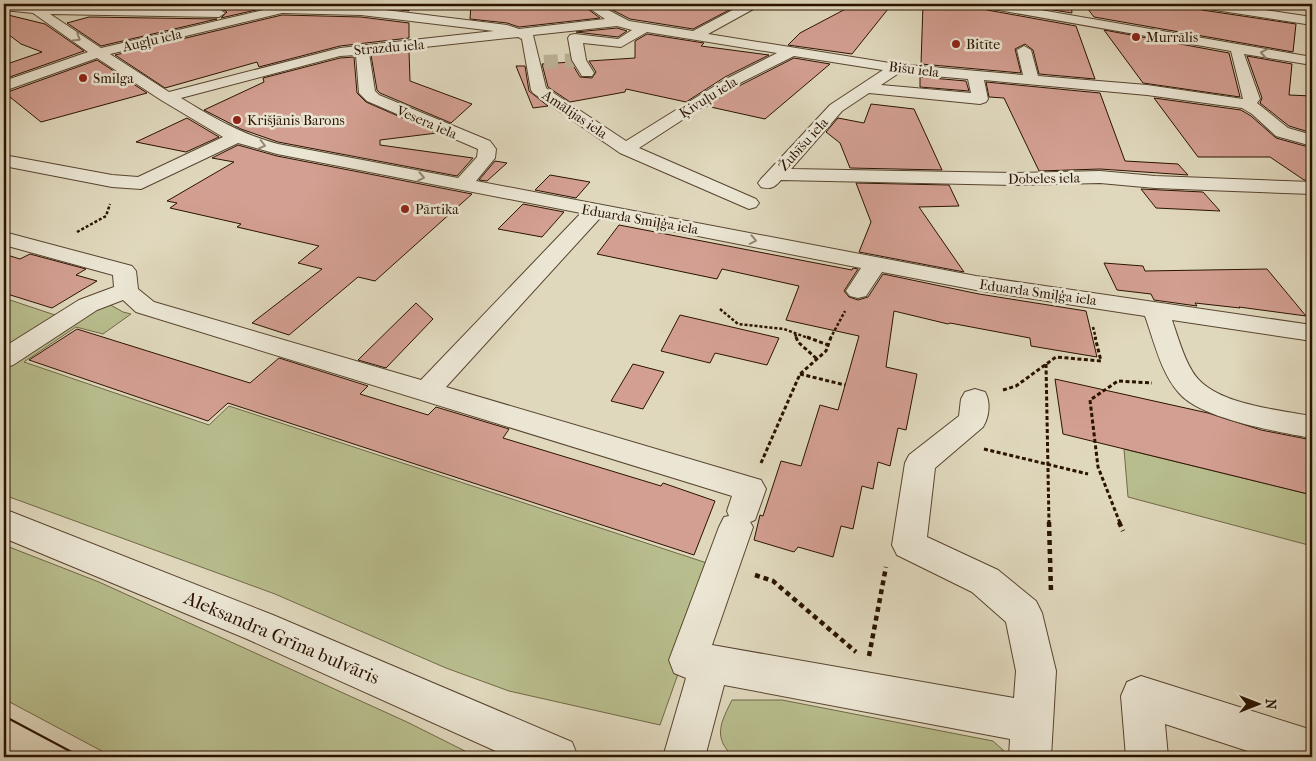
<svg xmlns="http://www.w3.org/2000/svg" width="1316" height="761" viewBox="0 0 1316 761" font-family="'IM FELL French Canon',serif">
	<rect width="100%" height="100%" fill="#e0d8bd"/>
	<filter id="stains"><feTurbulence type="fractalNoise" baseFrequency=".004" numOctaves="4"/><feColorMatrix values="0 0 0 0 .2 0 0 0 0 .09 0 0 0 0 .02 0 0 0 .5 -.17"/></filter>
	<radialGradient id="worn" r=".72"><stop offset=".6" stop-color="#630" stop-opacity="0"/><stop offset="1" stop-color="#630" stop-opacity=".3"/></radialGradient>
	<g fill="#b8bd8d" stroke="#716846">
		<polygon points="4,298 61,317 4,354"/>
		<polygon points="107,303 123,312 131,314 103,334 76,327 24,362 209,425 229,406 716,566 660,725 509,691 446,668 275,594 4,495 4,363 85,311"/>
		<polygon points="1124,449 1312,495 1312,546 1128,497"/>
		<polygon points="4,545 99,582 407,722 477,757 113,757 4,699"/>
		<path d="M732,700h50l211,41 11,10 -1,6h-269c-22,-19 -13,-35 -2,-57z"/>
	</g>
	<g fill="#d39f92" stroke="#2a1300">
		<polygon points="131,4 282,4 221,18 227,12 219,7 125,6"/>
		<polygon points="328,4 408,4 409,11 361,5"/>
		<polygon points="471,4 581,4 600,18 519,27 507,23 470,19"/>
		<polygon points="601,4 735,4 731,9 693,29 630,19"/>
		<polygon points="855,4 892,4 852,54 788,45 800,33"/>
		<polygon points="923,4 979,4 987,10 1076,26 1095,79 1039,74 1033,50 1025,44 1015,49 1021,73 921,64"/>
		<polygon points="1016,4 1071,4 1072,13"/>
		<polygon points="1084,4 1187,4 1195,5 1202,10 1296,24 1293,52 1094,17"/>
		<polygon points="4,14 45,24 84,51 4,79 4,65 42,52 21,44 4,31"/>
		<polygon points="282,15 361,17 409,23 409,38 340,46 259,67 257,62 165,88 115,55"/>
		<polygon points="89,17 217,19 101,46 67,23"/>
		<polygon points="617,28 627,31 618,37 576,32"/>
		<polygon points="1104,30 1229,53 1240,97 1143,83"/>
		<polygon points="647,34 704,43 701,46 769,55 725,77 686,102 626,89 625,92 570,102 548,87 542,64 571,62 580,77 592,78 596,72 589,61 635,58 635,41"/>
		<polygon points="409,51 410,81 472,104 451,123 380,93 377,90 371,55"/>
		<polygon points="1247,56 1292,64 1289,95 1312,96 1312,133 1289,126 1260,103 1262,98"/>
		<polygon points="354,57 357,93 366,102 437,133 380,140 380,145 473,158 457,176 278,142 241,129 204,110 264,82 263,78 340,58"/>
		<polygon points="794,58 830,64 765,119 706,106 737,87"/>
		<polygon points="97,60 147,93 41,122 5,93"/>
		<polygon points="516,66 525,66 529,91 548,106 533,108"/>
		<polygon points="920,77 966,81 969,91 920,87"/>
		<polygon points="986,82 1100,93 1125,161 1178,164 1188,175 1100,169 1039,171 1004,98 989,97"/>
		<polygon points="1154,98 1241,110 1251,116 1276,138 1312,148 1312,180 1304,180 1270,157 1198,157"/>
		<polygon points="871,104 914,109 942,170 850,168 840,143 826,132 838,118 864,123"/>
		<polygon points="187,118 219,137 186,152 136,142"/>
		<polygon points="238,145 277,156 472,194 375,281 358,277 289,335 252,323 322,269 298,263 319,246 237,227 241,224 170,208 177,203 167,201 234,162 212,158"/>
		<polygon points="495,161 507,163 487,181 479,180"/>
		<polygon points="550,175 590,182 576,198 535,190"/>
		<polygon points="856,183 949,185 959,206 919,207 964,272 859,252 871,222"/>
		<polygon points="1141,189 1203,192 1220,211 1156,208"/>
		<polygon points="523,204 564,212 542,237 498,229"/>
		<polygon points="619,225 852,270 853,268 858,269 844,291 849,297 858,300 868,297 883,274 979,294 1086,311 1097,357 1031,346 1030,338 950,323 948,324 894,311 886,367 917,374 906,430 898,428 890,466 878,462 873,489 862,486 853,529 841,526 833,557 798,547 794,552 754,540 760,515 763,516 781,461 801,466 820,405 838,410 859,336 786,320 799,286 722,269 717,279 597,254"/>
		<polygon points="4,254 20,259 30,254 86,269 76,275 97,281 52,308 4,293"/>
		<polygon points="1104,263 1143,266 1145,271 1267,269 1306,316 1239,307 1240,308 1195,303 1197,306 1154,300 1151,294 1117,290"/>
		<polygon points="416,303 433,319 386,368 358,360"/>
		<polygon points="680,315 779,338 767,365 715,353 710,363 661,351"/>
		<polygon points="77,329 250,383 279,358 368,386 360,394 428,415 436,407 509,429 503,438 661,486 663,483 715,501 694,555 228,403 208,421 29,360"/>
		<polygon points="633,364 664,372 643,409 611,401"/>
		<polygon points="1055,379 1208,413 1261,430 1312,440 1312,495 1063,434"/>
	</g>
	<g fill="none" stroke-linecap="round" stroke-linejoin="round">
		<polyline stroke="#bcb197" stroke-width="14" stroke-dasharray="14 7" stroke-linecap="butt" points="544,62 577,60"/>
		<defs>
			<g id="minor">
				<path d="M4,4l33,2 182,3 6,4 -6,4 -169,-3 51,34 188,-44 72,3 146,18 12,4 86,-10 -22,-15h14l32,17 64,10 51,-27h15l-2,3 -49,27 188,30 127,11 -6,-25 7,-4 7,4 7,26 109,9 96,14 -12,-48 -244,-43 -6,-4h25l306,53v8l-68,-11 16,45 -3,4 31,25 24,7v11l-36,-10 -24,-22 -10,-6 -95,-13 -163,-15 4,19 -2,3 -6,2 -111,-11 -27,18 -51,58 223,4 86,-2 55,5 157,6v12l-157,-6 -55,-5 -86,2 -233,-5c-6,7 -10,10 -20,7l-3,-4 3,-4 69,-74 53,-35 -89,-14 -58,29 -97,63 117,51 3,4 -3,4 -7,2 -129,-56 -87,-60 -2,-3 -9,-51 -4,-2 -149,16 6,38 4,4 111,46 6,8 -1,9 -19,23 500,95 336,49v16l-140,-21c6,17 14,47 27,60 24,25 80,30 113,36v22c-33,-6 -111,-19 -133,-45 -18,-20 -25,-52 -34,-77l-169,-26 -94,-18 -16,24 -8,2 -8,-2 -4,-5 15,-23 -260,-51 -155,170 315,93 5,9 -11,31 -5,2 3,5 -41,118 302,53 2,-27 -10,-49 -34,-30 -75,-37 -5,-10 13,-82 4,-8 50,-39 2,-17 4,-7 10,-3 10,3c6,11 4,25 -2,35l-48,41 -8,69 71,33 38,31 6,12 14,58 -5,86h-42l1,-18 -286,-54 -19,72h-42l23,-79 -12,-5 -5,-13 50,-133 5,-10 5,-1 -2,-5 5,-15 -596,-184 -13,-12 -26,10 -84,55 -9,3v-21l75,-47 35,-13 -1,-12 -109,-30v-13l128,34 4,5 2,18 16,13 267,78 160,-167 -304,-59 -39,-11 -97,46 -29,-2 -108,-21v-11l108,20 26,2 85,-40 -62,-37 -64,-42 -93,33v-10l84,-29 -55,-39 -29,-3zM282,13l79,2 133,16 -154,17 -171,44 -59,-38zM617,26l15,4 -14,9 -43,-5 -5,1 -2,3 4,22 10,16h10l2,-3 -8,-13 -3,-17 38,4 26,-15 130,21 -51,26 -100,62 -80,-53 -13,-53zM356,55l3,38 8,8 111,48 -1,8 -19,21 -180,-34c-37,-10 -64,-26 -97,-46l159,-42zM899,73l69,6 3,14 -90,-8z"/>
				<polygon points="1196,4 1224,4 1312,17 1312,25 1202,8"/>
				<polygon points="4,509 273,615 572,742 578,757 509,757 247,639 4,538"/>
				<polygon points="1141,676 1312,730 1312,757 1266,757 1165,724 1168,757 1126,757 1121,696 1127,682"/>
			</g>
		</defs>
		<use href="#minor" stroke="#58442f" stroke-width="2"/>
		<g stroke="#2a1300" stroke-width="2.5" stroke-dasharray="3 2" stroke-linecap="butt">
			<polyline points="77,232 106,216 110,204"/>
			<polyline points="720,309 738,324 784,329 811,339"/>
			<polyline points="1093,327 1096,339"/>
			<polyline points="795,334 797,339"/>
			<polyline points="830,339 845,311"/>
		</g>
		<g stroke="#2a1300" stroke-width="3" stroke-dasharray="4 2.5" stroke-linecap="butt">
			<polyline points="796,337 798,342 817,359"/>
			<polyline points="807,337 828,345"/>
			<polyline points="1046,364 1049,523"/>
			<polyline points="800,374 845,385"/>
			<polyline points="1003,390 1016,386 1056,357 1101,361 1095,337"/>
			<polyline points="984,449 1088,474"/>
			<polyline points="761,463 800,374 826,351 831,337"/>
			<polyline points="1120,523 1098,467 1090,400 1118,381 1152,383"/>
		</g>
		<g stroke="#2a1300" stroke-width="4.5" stroke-dasharray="5 4" stroke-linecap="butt">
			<polyline points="1049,522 1051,592"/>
			<polyline points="1119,522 1123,531"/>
			<polyline points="755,575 773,581 856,652"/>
			<polyline points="869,656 886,567"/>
		</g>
		<use href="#minor" fill="#ebe6d4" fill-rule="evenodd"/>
		<g stroke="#2a1300" stroke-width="2">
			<polyline points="4,716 81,757"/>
			<polyline points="4,753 12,757"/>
		</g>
	</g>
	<defs><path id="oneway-chevron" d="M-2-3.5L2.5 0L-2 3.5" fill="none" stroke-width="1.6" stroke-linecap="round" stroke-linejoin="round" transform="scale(1.25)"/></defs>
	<g stroke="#948775">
		<use href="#oneway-chevron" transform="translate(77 38) rotate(32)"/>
		<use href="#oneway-chevron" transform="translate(1264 53) rotate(-170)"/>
		<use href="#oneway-chevron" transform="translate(262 145) rotate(14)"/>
		<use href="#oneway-chevron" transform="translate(421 177) rotate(11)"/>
		<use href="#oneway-chevron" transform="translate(753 240) rotate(11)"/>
	</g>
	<g fill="#8f2418" stroke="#ebe6d4" stroke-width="2">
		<circle cx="1136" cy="37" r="5"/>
		<circle cx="956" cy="44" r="5"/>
		<circle cx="83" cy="78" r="5"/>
		<circle cx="237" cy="120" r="5"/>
		<circle cx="405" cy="209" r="5"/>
	</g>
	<g text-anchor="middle" stroke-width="5" stroke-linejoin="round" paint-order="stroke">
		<g font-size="14" fill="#2a1300" stroke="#ebe6d4" text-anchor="start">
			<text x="1146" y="42">Murrālis</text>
			<text x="966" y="49">Bitīte</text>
			<text x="93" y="83">Smilga</text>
			<text x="247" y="125">Krišjānis Barons</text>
			<text x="415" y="214">Pārtika</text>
		</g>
		<g font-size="14" fill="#2a1300" stroke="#ebe6d4">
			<text transform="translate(152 40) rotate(-13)" y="5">Augļu iela</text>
			<text transform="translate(389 47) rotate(-5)" y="5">Strazdu iela</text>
			<text transform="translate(914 69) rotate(7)" y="5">Bišu iela</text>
			<text transform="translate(708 97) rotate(-32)" y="5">Ķivuļu iela</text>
			<text transform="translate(575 114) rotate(34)" y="5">Amālijas iela</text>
			<text transform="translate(427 122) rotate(23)" y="5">Vesera iela</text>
			<text transform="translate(803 144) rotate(-48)" y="5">Žubīšu iela</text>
			<text transform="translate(1044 178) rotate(-1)" y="5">Dobeles iela</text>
			<text transform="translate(640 219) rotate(10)" y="5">Eduarda Smiļģa iela</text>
			<text transform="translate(1038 292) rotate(8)" y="5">Eduarda Smiļģa iela</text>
		</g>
		<g font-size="19" fill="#2a1300" stroke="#ebe6d4">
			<text transform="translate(282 637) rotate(23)" y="7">Aleksandra Grīna bulvāris</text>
		</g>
	</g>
	<rect width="1316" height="761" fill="none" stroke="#e0d8bd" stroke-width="20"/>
	<rect x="5" y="5" width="1306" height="751" fill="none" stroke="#2a1300" stroke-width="2.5"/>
	<rect x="10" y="10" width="1296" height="741" fill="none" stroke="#2a1300"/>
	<g transform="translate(1258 704) rotate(90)" stroke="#ebe6d4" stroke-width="4" paint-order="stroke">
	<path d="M0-4L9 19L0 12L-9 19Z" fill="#2a1300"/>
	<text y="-8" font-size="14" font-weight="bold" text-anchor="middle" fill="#2a1300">N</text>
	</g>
	<rect width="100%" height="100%" filter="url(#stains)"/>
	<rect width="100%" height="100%" fill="url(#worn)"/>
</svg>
